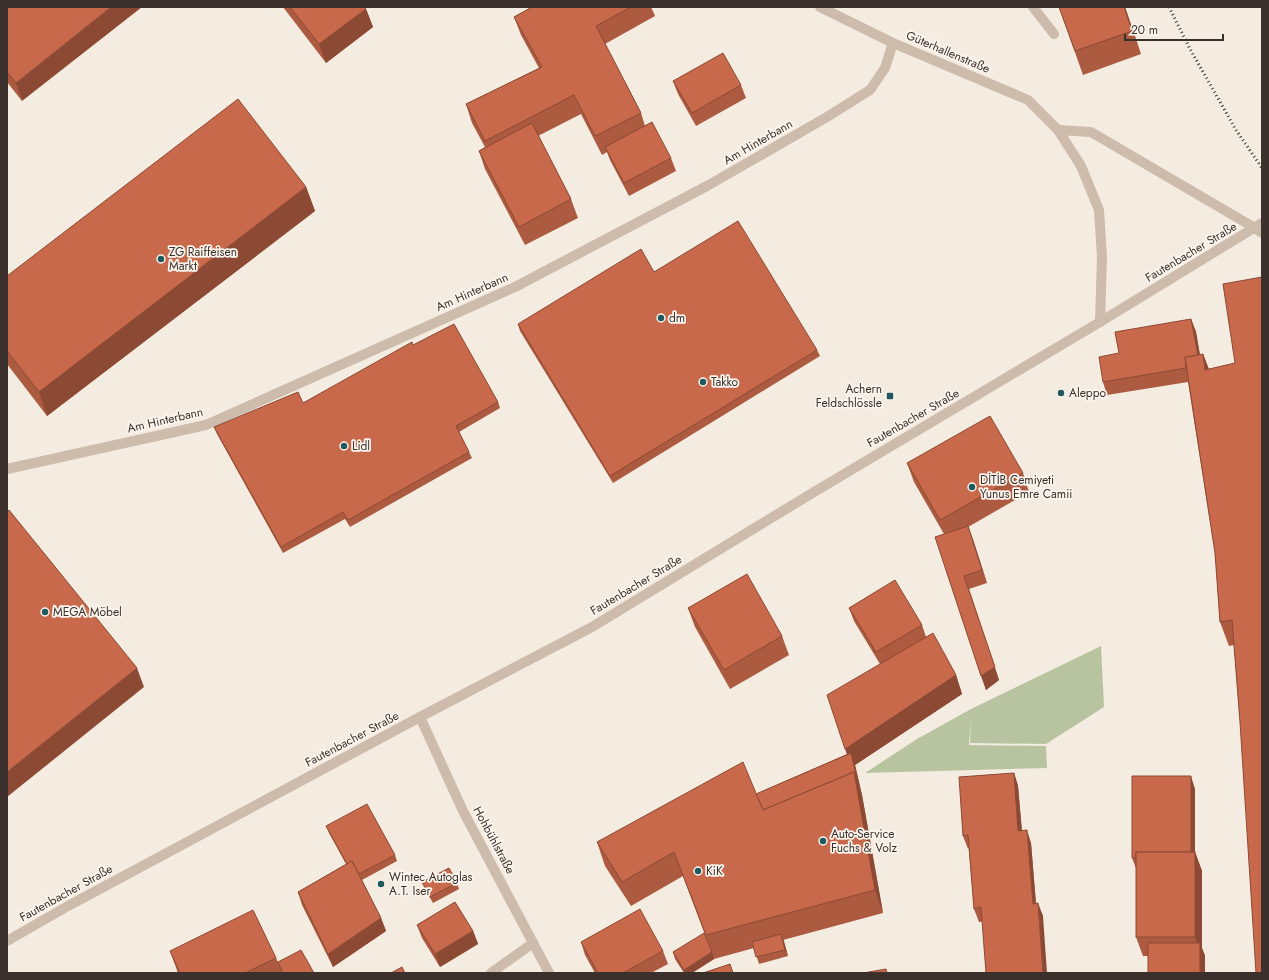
<svg xmlns="http://www.w3.org/2000/svg" width="1269" height="980" viewBox="0 0 1269 980" font-family="Jost,sans-serif">
	<rect width="100%" height="100%" fill="#f4ebe1"/>
	<polygon fill="#b8c4a0" points="1101,646 1104,707 1046,744 970,743 971,717 969,745 1046,746 1047,768 865,773 917,739 971,709"/>
	<g fill="none" stroke-linecap="round" stroke-linejoin="round">
		<g stroke="#cdbbac" stroke-width="10">
			<polyline points="820,7 893,43 1028,100 1058,130 1081,166 1099,210 1102,257 1100,322"/>
			<polyline points="1033,7 1054,34"/>
			<polyline points="1058,130 1091,132 1255,228 1262,233"/>
			<polyline points="7,469 206,425 515,287 707,186 827,117 870,90 885,68 893,43"/>
			<polyline points="420,717 463,811 549,973"/>
			<polyline points="7,941 68,906 420,717 592,627 814,492 1100,322 1262,223"/>
			<polyline points="491,973 533,943"/>
		</g>
		<polyline stroke="#3b302b" stroke-width="3" stroke-dasharray="1 3" stroke-linecap="butt" points="1169,7 1190,49 1236,130 1262,168"/>
	</g>
	<g fill="#ac5a40">
		<polygon points="7,7 22,101 7,82"/>
		<polygon points="283,7 364,7 366,9 373,27 326,63"/>
		<polygon points="532,7 651,7 655,16 605,44 641,113 645,126 671,158 676,171 629,196 610,160 607,152 602,155 581,114 538,136 571,199 578,218 525,245 485,169 479,151 485,147 472,123 466,104 539,68 521,35 514,17"/>
		<polygon points="1059,7 1125,7 1141,54 1083,75"/>
		<polygon points="673,81 741,85 746,98 696,126 678,94"/>
		<polygon points="306,187 315,211 47,416 7,364 7,276"/>
		<polygon points="1262,277 1240,722 1234,645 1229,646 1220,622 1215,553 1188,382 1107,395 1103,382 1119,353 1191,319 1196,332 1200,355 1203,354 1209,369 1235,363"/>
		<polygon points="518,324 817,350 820,356 613,483 520,331"/>
		<polygon points="413,345 498,402 500,408 459,432 472,458 350,527 345,519 283,553 217,434 214,427 303,403"/>
		<polygon points="907,463 1023,473 1029,492 968,527 987,583 969,589 999,680 986,690 944,534 914,482"/>
		<polygon points="688,608 782,636 789,655 730,689 695,627"/>
		<polygon points="849,608 922,625 926,637 956,675 962,694 855,765 862,795 883,913 783,940 788,956 759,964 754,948 714,959 692,973 684,973 675,959 673,952 710,948 683,876 631,906 605,866 597,842 756,794 847,754 880,664 854,621"/>
		<polygon points="1014,773 1018,786 1022,831 1031,843 1036,903 1043,916 979,922 974,909 969,848 968,849 963,836"/>
		<polygon points="1195,789 1195,852 1202,871 1202,948 1205,956 1205,973 1148,973 1148,956 1143,956 1136,937 1136,868 1132,858"/>
		<polygon points="326,826 395,855 397,861 362,880 381,918 386,931 333,967 302,905 298,892 346,864 329,833"/>
		<polygon points="422,882 457,883 459,889 433,903 425,889"/>
		<polygon points="417,925 473,931 478,944 440,967 422,938"/>
		<polygon points="581,942 663,951 668,964 651,973 595,973 585,955"/>
		<polygon points="170,951 276,958 278,962 314,973 178,973"/>
	</g>
	<g fill="#8c4a34">
		<polygon points="111,7 142,7 22,101 16,83"/>
		<polygon points="1124,7 1125,7 1141,54"/>
		<polygon points="366,9 373,27 326,63 319,44"/>
		<polygon points="306,187 315,211 47,416 39,392"/>
		<polygon points="1191,319 1196,332 1204,379 1200,366"/>
		<polygon points="1203,354 1212,378 1205,370"/>
		<polygon points="968,526 973,539 987,583 982,570"/>
		<polygon points="964,576 999,680 986,690 981,676"/>
		<polygon points="137,668 144,687 7,797 7,772"/>
		<polygon points="956,675 962,694 855,765 862,795 845,749"/>
		<polygon points="854,772 862,795 883,913 875,890"/>
		<polygon points="1014,773 1018,786 1023,844 1018,831"/>
		<polygon points="1191,776 1195,789 1195,852 1202,871 1202,948 1205,956 1205,973 1200,973 1200,951 1195,937 1191,857"/>
		<polygon points="1027,830 1031,843 1037,917 1033,904"/>
		<polygon points="1038,903 1043,916 1047,973 1043,973"/>
		<polygon points="381,918 386,931 333,967 328,954"/>
		<polygon points="473,931 478,944 440,967 435,954"/>
		<polygon points="781,934 784,941 788,956 785,950"/>
		<polygon points="712,952 714,959 692,973 685,973 684,970"/>
	</g>
	<g fill="#c8694b" stroke="#8c4a34">
		<polygon points="7,7 111,7 16,83 7,72"/>
		<polygon points="290,7 364,7 366,9 319,44"/>
		<polygon points="532,7 631,7 596,26 641,113 595,136 574,95 485,141 466,104 542,67 514,17"/>
		<polygon points="1059,7 1124,7 1132,31 1075,51"/>
		<polygon points="723,53 741,85 692,113 673,81"/>
		<polygon points="238,99 306,187 39,392 7,351 7,276"/>
		<polygon points="652,122 671,158 624,183 605,147"/>
		<polygon points="532,123 571,199 519,227 479,151"/>
		<polygon points="738,221 817,350 610,476 518,324 641,249 654,272"/>
		<polygon points="1262,277 1262,973 1256,973 1240,722 1232,620 1220,622 1215,553 1185,357 1203,354 1205,370 1235,363 1223,284"/>
		<polygon points="1191,319 1198,355 1185,357 1186,368 1103,382 1099,357 1119,353 1115,332"/>
		<polygon points="454,324 498,402 456,426 469,452 348,520 343,512 281,547 214,427 298,392 303,403 412,342 413,345"/>
		<polygon points="990,416 1023,473 940,520 907,463"/>
		<polygon points="9,510 137,668 7,772 7,512"/>
		<polygon points="968,526 982,570 964,576 995,667 981,676 935,537"/>
		<polygon points="747,574 782,636 724,670 688,608"/>
		<polygon points="895,580 922,625 876,652 849,608"/>
		<polygon points="933,633 956,675 845,749 827,695"/>
		<polygon points="851,753 858,782 854,772 763,810 756,794"/>
		<polygon points="743,762 763,810 854,772 875,890 706,935 674,852 622,882 597,842"/>
		<polygon points="1014,773 1018,831 1027,830 1033,904 1038,903 1043,973 986,973 981,907 974,909 968,835 963,836 959,777"/>
		<polygon points="1132,776 1191,776 1191,852 1136,852 1136,858 1132,858"/>
		<polygon points="367,804 395,855 359,874 352,861 347,864 326,826"/>
		<rect x="1136" y="852" width="59" height="85"/>
		<polygon points="352,861 381,918 328,954 298,892"/>
		<polygon points="449,868 457,883 430,897 422,882"/>
		<polygon points="455,902 473,931 435,954 417,925"/>
		<polygon points="640,909 663,951 623,973 598,973 581,942"/>
		<polygon points="253,910 276,958 245,973 180,973 170,951"/>
		<polygon points="704,933 712,952 684,970 673,952"/>
		<polygon points="781,934 785,950 756,957 752,942"/>
		<rect x="1148" y="943" width="52" height="30"/>
		<polygon points="301,950 314,973 283,973 278,962"/>
		<polygon points="730,964 733,973 703,973"/>
		<polygon points="402,967 405,973 391,973"/>
		<polygon points="886,969 887,973 863,973"/>
	</g>
	<g fill="#1f5a5e" stroke="#fbf5ee" stroke-width="1.5">
		<circle cx="161" cy="259" r="4"/>
		<circle cx="661" cy="318" r="4"/>
		<circle cx="703" cy="382" r="4"/>
		<circle cx="1061" cy="393" r="4"/>
		<rect x="886" y="392" width="8" height="8" rx="2"/>
		<circle cx="344" cy="446" r="4"/>
		<circle cx="972" cy="487" r="4"/>
		<circle cx="45" cy="612" r="4"/>
		<circle cx="823" cy="841" r="4"/>
		<circle cx="698" cy="871" r="4"/>
		<circle cx="381" cy="884" r="4"/>
	</g>
	<g text-anchor="middle" stroke-width="3.5" stroke-linejoin="round" paint-order="stroke">
		<g font-size="12" fill="#3b302b" stroke="#fbf5ee">
			<text transform="translate(948 52) rotate(23)" y="4">Güterhallenstraße</text>
			<text transform="translate(758 142) rotate(-30)" y="4">Am Hinterbann</text>
			<text transform="translate(1191 252) rotate(-31)" y="4">Fautenbacher Straße</text>
			<text transform="translate(472 292) rotate(-24)" y="4">Am Hinterbann</text>
			<text transform="translate(913 418) rotate(-30)" y="4">Fautenbacher Straße</text>
			<text transform="translate(165 420) rotate(-13)" y="4">Am Hinterbann</text>
			<text transform="translate(636 585) rotate(-31)" y="4">Fautenbacher Straße</text>
			<text transform="translate(352 739) rotate(-28)" y="4">Fautenbacher Straße</text>
			<text transform="translate(494 840) rotate(62)" y="4">Hohbühlstraße</text>
			<text transform="translate(66 893) rotate(-29)" y="4">Fautenbacher Straße</text>
		</g>
		<g font-size="12" fill="#3b302b" stroke="#fbf5ee" text-anchor="start">
			<text x="169" y="256">ZG Raiffeisen<tspan x="169" dy="14">Markt</tspan></text>
			<text x="669" y="322">dm</text>
			<text x="711" y="386">Takko</text>
			<text x="882" y="393" text-anchor="end">Achern<tspan x="882" dy="14">Feldschlössle</tspan></text>
			<text x="1069" y="397">Aleppo</text>
			<text x="352" y="450">Lidl</text>
			<text x="980" y="484">DİTİB Cemiyeti<tspan x="980" dy="14">Yunus Emre Camii</tspan></text>
			<text x="53" y="616">MEGA Möbel</text>
			<text x="831" y="838">Auto-Service<tspan x="831" dy="14">Fuchs &amp; Volz</tspan></text>
			<text x="706" y="875">KiK</text>
			<text x="389" y="881">Wintec Autoglas<tspan x="389" dy="14">A.T. Iser</tspan></text>
		</g>
	</g>
	<rect width="1269" height="980" fill="none" stroke="#3b302b" stroke-width="16"/>
	<path d="M1125 34v6h98v-6" fill="none" stroke="#3b302b" stroke-width="2"/>
	<text x="1131" y="34" font-size="12" fill="#3b302b" stroke="#fbf5ee" stroke-width="3" paint-order="stroke">20 m</text>
</svg>
